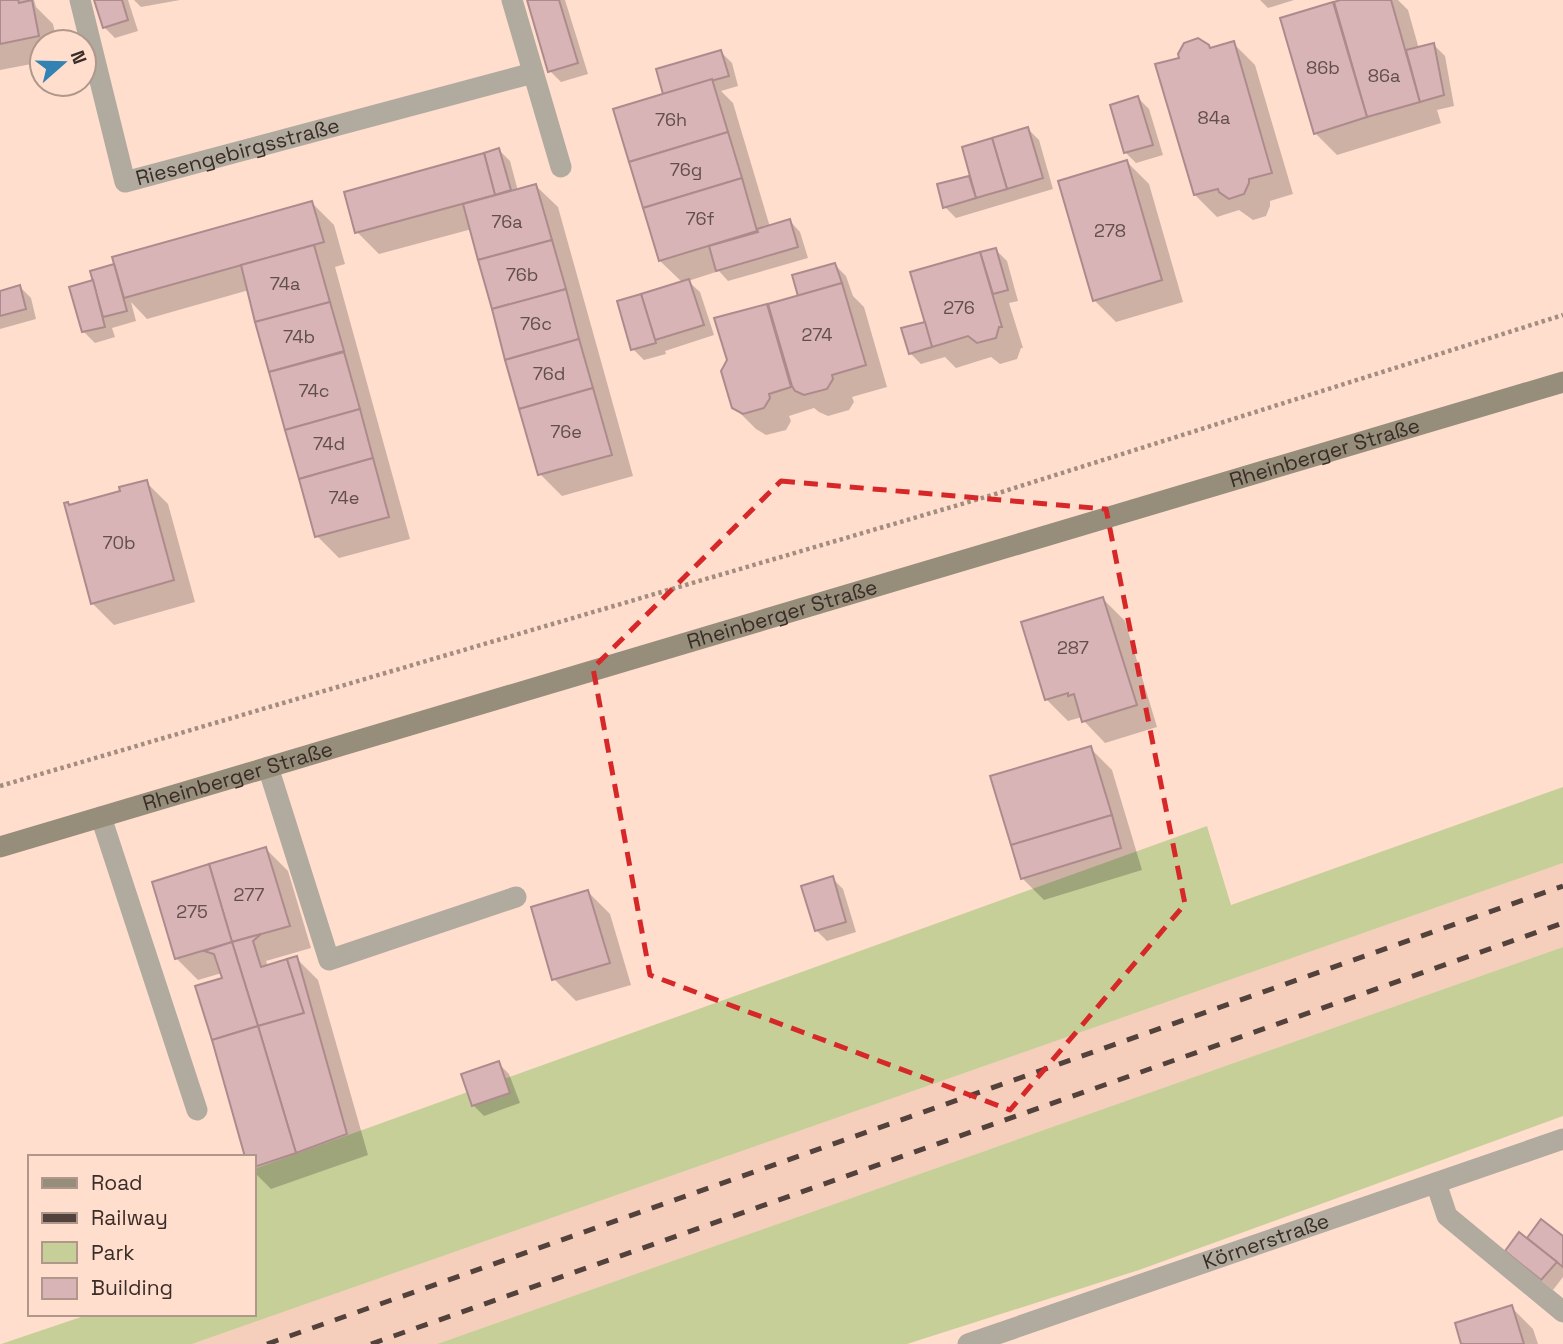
<svg xmlns="http://www.w3.org/2000/svg" width="1563" height="1344" viewBox="0 0 1563 1344" font-family="'Space Grotesk',sans-serif">
	<rect width="100%" height="100%" fill="#ffdece"/>
	<polygon fill="#f5cebc" points="1563,863 1563,947 437,1344 192,1344"/>
	<g fill="#c7cf99">
		<polygon points="1563,787 1563,863 192,1344 1,1344 90,1314 254,1314 254,1169 1207,826 1231,905"/>
		<polygon points="1563,947 1563,1116 1139,1270 907,1344 437,1344"/>
	</g>
	<g fill="#0003">
		<polygon points="0,0 34,0 36,7 53,24 57,42 42,42 42,62 0,70"/>
		<polygon points="96,0 128,0 138,31 115,38 104,27"/>
		<polygon points="134,0 180,0 141,7"/>
		<polygon points="528,0 565,0 588,74 561,82 550,71"/>
		<polygon points="1260,0 1294,0 1268,8"/>
		<polygon points="1347,0 1398,0 1408,10 1419,49 1434,45 1445,56 1454,106 1437,110 1441,123 1337,155 1315,133 1282,20"/>
		<polygon points="1233,43 1255,65 1293,194 1270,201 1270,206 1266,216 1253,220 1239,210 1217,217 1195,195 1211,50"/>
		<polygon points="721,52 732,63 738,86 721,91 733,103 770,227 790,221 800,232 808,258 728,281 719,271 688,281 700,292 714,335 665,351 666,354 644,360 633,349 683,283 660,261 665,95"/>
		<polygon points="1138,98 1149,109 1163,155 1136,163 1125,152"/>
		<polygon points="1028,129 1039,140 1053,189 956,218 945,207 939,185 971,177"/>
		<polygon points="499,150 510,161 518,191 536,186 558,207 633,476 562,496 540,474 472,229 379,254 357,232"/>
		<polygon points="1127,162 1149,184 1183,302 1116,322 1094,300"/>
		<polygon points="312,203 334,225 345,264 335,267 410,539 339,558 317,536 249,290 147,319 131,302 136,321 112,328 115,337 95,343 84,332 96,281 113,266 118,271"/>
		<polygon points="996,250 1007,261 1018,301 1009,303 1023,348 1021,348 1017,359 1000,364 991,357 956,368 945,357 921,364 910,353 927,323 913,273"/>
		<polygon points="835,265 846,276 853,296 864,307 887,387 852,397 854,402 849,410 828,416 819,412 814,408 789,416 791,421 786,430 766,435 756,429 734,407 729,361 716,320 800,297"/>
		<polygon points="20,287 31,298 36,319 0,329 0,293"/>
		<polygon points="146,482 168,504 195,602 114,625 92,603 70,507 123,492"/>
		<polygon points="1103,599 1125,621 1157,727 1105,743 1084,721 1082,717 1068,721 1046,699"/>
		<polygon points="1090,748 1112,770 1142,870 1044,900 1022,878"/>
		<polygon points="266,849 288,871 311,948 266,961 268,967 296,958 318,980 368,1155 271,1189 254,1172 254,1157 222,973 198,980 176,958"/>
		<polygon points="832,878 843,889 856,932 827,941 816,930"/>
		<polygon points="588,892 610,914 631,985 576,1001 554,979"/>
		<polygon points="498,1063 509,1074 520,1103 484,1116 473,1105"/>
		<polygon points="1541,1221 1563,1238 1563,1277 1553,1290 1518,1261 1527,1240"/>
		<polygon points="1511,1307 1533,1329 1538,1344 1463,1344"/>
	</g>
	<g fill="#d8b4b6" stroke="#ad8b8d" stroke-width="2">
		<polygon points="0,0 18,0 19,3 32,0 39,36 0,44"/>
		<polygon points="94,0 122,0 128,20 103,28"/>
		<polygon points="527,0 559,0 578,63 548,72"/>
		<polygon points="1340,0 1391,0 1420,102 1367,117 1334,2"/>
		<polygon points="1333,2 1367,117 1314,134 1280,18"/>
		<polygon points="1198,38 1209,45 1210,48 1234,41 1272,173 1249,179 1249,183 1244,194 1229,199 1219,192 1218,189 1194,195 1155,64 1179,58 1178,54 1184,43"/>
		<polygon points="1434,43 1444,95 1420,102 1406,50"/>
		<polygon points="721,50 729,76 663,94 656,69"/>
		<polygon points="712,79 728,132 629,162 613,109"/>
		<polygon points="1138,96 1153,145 1124,153 1110,105"/>
		<polygon points="1028,127 1043,178 1007,189 992,138"/>
		<polygon points="728,132 742,178 643,208 629,162"/>
		<polygon points="992,138 1007,189 976,198 962,147"/>
		<polygon points="499,148 511,190 495,195 484,153"/>
		<polygon points="484,153 495,195 355,233 344,192"/>
		<polygon points="1127,160 1162,280 1093,301 1058,181"/>
		<polygon points="969,176 976,198 943,208 937,184"/>
		<polygon points="742,178 757,231 659,261 643,208"/>
		<polygon points="536,184 552,240 478,260 463,204"/>
		<polygon points="312,201 324,242 124,298 112,257"/>
		<polygon points="790,219 798,247 716,271 709,246 758,232 757,229"/>
		<polygon points="552,240 566,289 492,309 478,260"/>
		<polygon points="314,245 330,302 255,322 241,265"/>
		<polygon points="996,248 1008,290 993,294 980,252"/>
		<polygon points="980,252 1002,327 999,327 996,338 977,343 968,336 932,347 910,272"/>
		<polygon points="835,263 842,283 798,296 792,275"/>
		<polygon points="114,264 127,311 103,317 90,271"/>
		<polygon points="689,279 704,325 655,340 641,294"/>
		<polygon points="93,280 105,327 82,332 69,287"/>
		<polygon points="842,283 866,365 832,375 833,379 827,389 804,395 795,391 792,386 768,304"/>
		<polygon points="20,285 26,309 0,316 0,291"/>
		<polygon points="566,289 579,339 505,360 492,309"/>
		<polygon points="641,294 656,343 631,350 617,301"/>
		<polygon points="330,302 344,351 269,372 255,322"/>
		<polygon points="767,304 791,387 769,394 770,398 764,408 743,414 732,408 721,371 727,360 714,318"/>
		<polygon points="925,322 932,347 909,354 901,328"/>
		<polygon points="579,339 593,388 519,409 505,360"/>
		<polygon points="344,352 360,409 285,430 269,372"/>
		<polygon points="593,388 612,455 538,475 519,409"/>
		<polygon points="360,409 373,458 299,479 285,430"/>
		<polygon points="373,458 389,517 315,537 299,479"/>
		<polygon points="147,480 174,580 91,604 64,503 68,502 69,505 120,491 119,487"/>
		<polygon points="1103,597 1137,705 1082,722 1074,694 1068,696 1068,693 1045,700 1021,622"/>
		<polygon points="1091,746 1112,815 1011,845 990,776"/>
		<polygon points="1112,815 1121,848 1021,879 1011,845"/>
		<polygon points="266,847 290,926 232,942 209,864"/>
		<polygon points="209,864 232,942 175,959 152,882"/>
		<polygon points="833,876 846,922 815,931 801,886"/>
		<polygon points="588,890 610,963 552,980 531,907"/>
		<polygon points="261,934 253,941 261,967 287,959 304,1013 258,1026 232,942"/>
		<polygon points="232,942 258,1026 212,1040 195,986 222,978 214,954 204,951"/>
		<polygon points="297,956 347,1134 296,1153 258,1026 304,1013 287,959"/>
		<polygon points="258,1026 296,1153 254,1167 254,1157 245,1157 212,1040"/>
		<polygon points="499,1061 510,1093 472,1106 461,1074"/>
		<polygon points="1541,1219 1563,1236 1563,1267 1527,1238"/>
		<polygon points="1519,1232 1557,1262 1541,1280 1505,1251"/>
		<polygon points="1512,1305 1524,1344 1461,1344 1455,1323"/>
	</g>
	<g fill="none" stroke-linecap="round" stroke-linejoin="round">
		<polyline stroke="#a38c80" stroke-width="4.5" stroke-dasharray="3.5 3.5" stroke-linecap="butt" points="0,786 989,496 1563,315"/>
		<g stroke="#b1aa9e" stroke-width="21">
			<polyline points="268,767 329,960 516,897"/>
			<polyline points="101,817 197,1110"/>
			<polyline points="1436,1183 1447,1216 1563,1312"/>
		</g>
		<g stroke="#b1aa9e" stroke-width="21">
			<path id="s1" d="M80,0l45,182 408,-109"/>
			<polyline points="512,0 561,167"/>
			<path id="s2" d="M968,1344l595,-205"/>
		</g>
		<path stroke="#978d7b" stroke-width="21" id="s3" d="M0,847l1563,-465"/>
		<g stroke="#52423b" stroke-width="5" stroke-dasharray="12 12" stroke-linecap="butt">
			<polyline points="267,1344 1563,886"/>
			<polyline points="371,1344 1563,923"/>
		</g>
	</g>
	<path fill="none" stroke="#d62828" stroke-width="5" stroke-dasharray="14 9" stroke-linejoin="round" d="M781,481l325,28 79,395 -175,206 -360,-135 -57,-307z"/>
	<g text-anchor="middle" stroke-width="6" stroke-linejoin="round" paint-order="stroke">
		<g font-size="18" fill="#624f4b">
			<text x="1323" y="74">86b</text>
			<text x="1384" y="82">86a</text>
			<text x="1214" y="124">84a</text>
			<text x="671" y="126">76h</text>
			<text x="686" y="176">76g</text>
			<text x="700" y="225">76f</text>
			<text x="507" y="228">76a</text>
			<text x="1110" y="237">278</text>
			<text x="522" y="281">76b</text>
			<text x="285" y="290">74a</text>
			<text x="959" y="314">276</text>
			<text x="536" y="330">76c</text>
			<text x="817" y="341">274</text>
			<text x="299" y="343">74b</text>
			<text x="549" y="380">76d</text>
			<text x="314" y="397">74c</text>
			<text x="566" y="438">76e</text>
			<text x="329" y="450">74d</text>
			<text x="344" y="504">74e</text>
			<text x="119" y="549">70b</text>
			<text x="1073" y="654">287</text>
			<text x="249" y="901">277</text>
			<text x="192" y="918">275</text>
		</g>
		<g font-size="21" fill="#3a2d27" stroke="#ffdece">
			<text dy="7" stroke="none"><textPath href="#s1" startOffset="304">Riesengebirgsstraße</textPath></text>
			<text dy="7" stroke="none"><textPath href="#s3" startOffset="1382">Rheinberger Straße</textPath></text>
			<text dy="7" stroke="none"><textPath href="#s3" startOffset="816">Rheinberger Straße</textPath></text>
			<text dy="7" stroke="none"><textPath href="#s3" startOffset="248">Rheinberger Straße</textPath></text>
			<text dy="7" stroke="none"><textPath href="#s2" startOffset="315">Körnerstraße</textPath></text>
		</g>
	</g>
	<rect x="28" y="1155" width="228" height="161" fill="#ffdece" stroke="#b0978b" stroke-width="2"/>
	<rect x="42" y="1178" width="35" height="10" fill="#978d7b" stroke="#b0978b" stroke-width="2"/>
	<text x="91" y="1190" font-size="21" fill="#3a2d27">Road</text>
	<rect x="42" y="1213" width="35" height="10" fill="#52423b" stroke="#b0978b" stroke-width="2"/>
	<text x="91" y="1225" font-size="21" fill="#3a2d27">Railway</text>
	<rect x="42" y="1242" width="35" height="21" fill="#c7cf99" stroke="#b0978b" stroke-width="2"/>
	<text x="91" y="1260" font-size="21" fill="#3a2d27">Park</text>
	<rect x="42" y="1278" width="35" height="21" fill="#d8b4b6" stroke="#b0978b" stroke-width="2"/>
	<text x="91" y="1295" font-size="21" fill="#3a2d27">Building</text>
	<g transform="translate(63 63) rotate(70)"><circle r="33" fill="#ffdece" stroke="#b0978b" stroke-width="2"/>
	<path d="M0-5L12 26L0 18L-12 26Z" fill="#3382b4"/>
	<text y="-10" font-size="19" font-weight="bold" text-anchor="middle" fill="#3a2d27">N</text>
	</g>
</svg>
